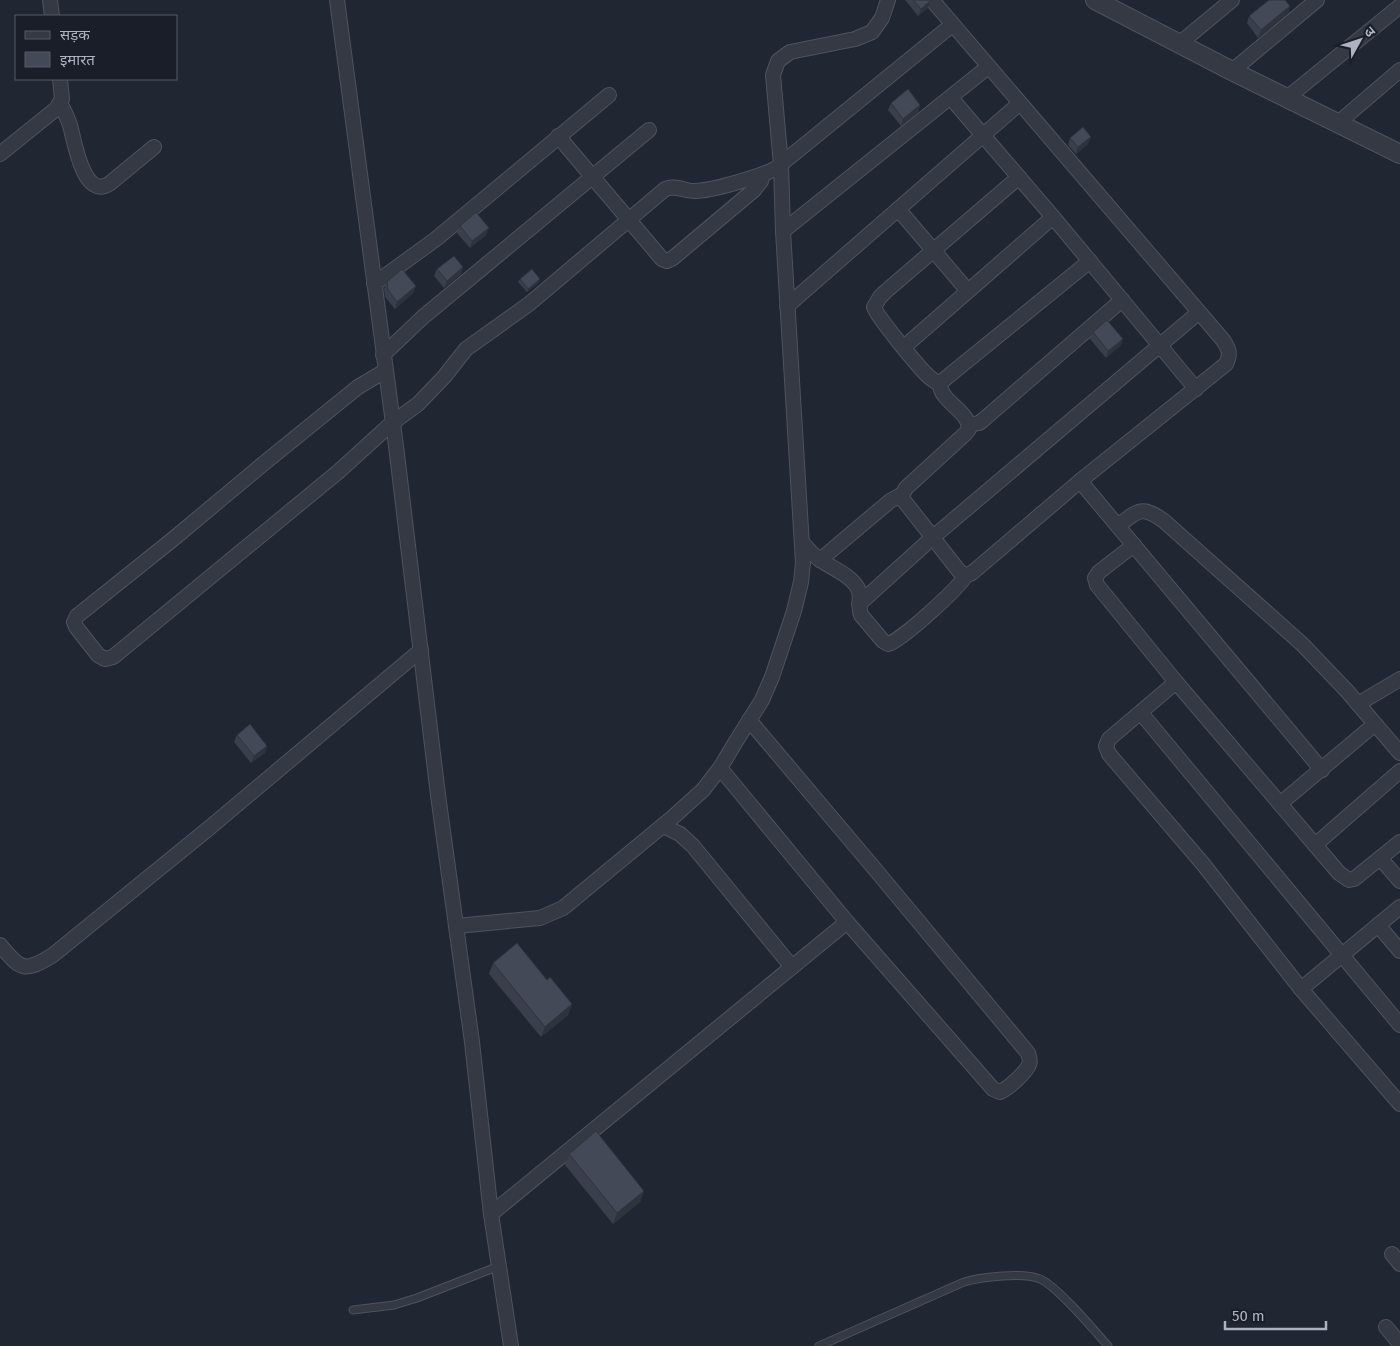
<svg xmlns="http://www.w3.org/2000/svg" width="1400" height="1346" viewBox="0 0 1400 1346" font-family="'Fira Sans','Noto Sans Devanagari',sans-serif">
	<rect width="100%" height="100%" fill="#212633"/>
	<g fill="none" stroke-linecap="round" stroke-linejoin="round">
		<defs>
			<g id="service">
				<polyline points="353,1310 394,1305 417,1298 499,1266"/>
				<path d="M819,1346l145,-64c17,-5 60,-10 76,-3 17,7 54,51 68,67"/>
			</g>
			<g id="minor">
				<polyline points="50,0 52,16"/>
				<polyline points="337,0 396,446 438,795 472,1042 491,1214 511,1346"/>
				<path d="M932,0l291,340c6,9 8,14 3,24l-146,117 -107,91c-5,4 -9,3 -14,-1l-58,-74 5,-9 60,-55 3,-4c0,-19 -29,-27 -29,-45l6,-6 144,-117"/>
				<polyline points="1179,44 1232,0"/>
				<polyline points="1232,71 1317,0"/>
				<polyline points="951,98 1053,217 1196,389"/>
				<polyline points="1287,98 1400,6"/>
				<path d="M60,103c4,7 7,14 10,22 4,14 13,75 39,59l45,-37"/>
				<polyline points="1338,123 1400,70"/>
				<polyline points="558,136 662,259 667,261 673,258 754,190 761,181 763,174"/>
				<polyline points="0,154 56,109 62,99 60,79"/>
				<polyline points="898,209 968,291"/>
				<polyline points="783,231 988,67"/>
				<polyline points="374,284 436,239 609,95"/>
				<polyline points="787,306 1020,103"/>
				<polyline points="904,347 1053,217"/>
				<polyline points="383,355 423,317 649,130"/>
				<path d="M385,371l-27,16 -95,77 -91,76 -95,76 -3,6 2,5 22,28 7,4 8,-2 225,-185 54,-49 26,-19 26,-27 22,-28 63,-45 135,-114c9,-6 20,1 30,1 18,0 64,-14 81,-22l177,-144"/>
				<path d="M940,384c-4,-2 -9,-5 -13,-9 -9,-9 -50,-58 -53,-68l6,-10 5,-5 134,-115"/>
				<polyline points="969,425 979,423 983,420 1122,300"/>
				<polyline points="1080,481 1322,770"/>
				<path d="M1118,526c20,-16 24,-21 46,-5l138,123 45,47 53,62"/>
				<path d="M802,542c5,6 10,12 17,17 12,9 35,17 40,32 2,8 -1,16 2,24l22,26 5,3c13,-3 72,-57 78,-69"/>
				<polyline points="1134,545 1099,572 1095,578 1097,585 1176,682 1339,873 1349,880 1354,879 1400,842"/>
				<polyline points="820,560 890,501 901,495"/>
				<polyline points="859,604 932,538 1198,313"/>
				<polyline points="1176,682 1109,739 1106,746 1109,754 1203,864 1301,989 1400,1104"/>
				<polyline points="1358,704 1400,679"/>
				<polyline points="1141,713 1400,1025"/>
				<path d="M720,768l127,154 146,167 7,3c8,-3 25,-19 29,-27 2,-4 0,-8 -1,-12l-154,-185 -125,-148"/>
				<polyline points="1281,803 1375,724"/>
				<polyline points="663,826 680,834 693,846 792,967"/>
				<polyline points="1315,845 1400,771"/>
				<polyline points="1380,858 1400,881"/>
				<polyline points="1378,925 1400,951"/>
				<polyline points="457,926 540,918 563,908 672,818 703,790 720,768 735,743 762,700 772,677 794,611 801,582 803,563 783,231 781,165 773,75 778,61 790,52 855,39 872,32 882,18 888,0"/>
				<path d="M0,945c21,25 24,28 53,10l155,-126 213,-179"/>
				<polyline points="1301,989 1400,907"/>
				<polyline points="491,1214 847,922"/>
				<polyline points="1392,1254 1400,1264"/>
				<polyline points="1386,1327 1400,1344"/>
			</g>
			<polyline id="tertiary" points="1095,0 1232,71 1400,154"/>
		</defs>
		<use href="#service" stroke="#4f535f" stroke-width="9"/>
		<use href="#minor" stroke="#4f535f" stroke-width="16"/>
		<use href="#tertiary" stroke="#4f535f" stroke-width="20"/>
		<use href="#service" stroke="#343944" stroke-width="7"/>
		<use href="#minor" stroke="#343944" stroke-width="14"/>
		<use href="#tertiary" stroke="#343944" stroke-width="18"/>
	</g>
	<g fill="#3a3f4b">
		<polygon points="905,0 929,0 930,1 928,8 918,16"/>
		<polygon points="1290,6 1288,13 1258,38 1247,23 1249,16"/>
		<polygon points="891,103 920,105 918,112 901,126 888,110"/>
		<polygon points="1070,138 1088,144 1076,154 1068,145"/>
		<polygon points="460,226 486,235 470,248 457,233"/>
		<polygon points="437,269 461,274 444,288 434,276"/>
		<polygon points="520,279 539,282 527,292 518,282"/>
		<polygon points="387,282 416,286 413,293 395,309 385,297 384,289"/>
		<polygon points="1093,332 1123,339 1120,346 1106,358 1090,339"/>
		<polygon points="237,735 267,746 265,753 251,763 234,742"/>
		<polygon points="493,963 547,980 572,1004 568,1015 541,1037 489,974"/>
		<polygon points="569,1154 644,1191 640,1202 613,1224 565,1165"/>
	</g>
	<g fill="#2f333d">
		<polygon points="930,1 928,8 918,16 921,9"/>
		<polygon points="1290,6 1288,13 1258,38 1261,30"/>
		<polygon points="920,105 918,112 901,126 903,119"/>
		<polygon points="1091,137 1088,144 1076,154 1078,147"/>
		<polygon points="489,228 486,235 470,248 472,241"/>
		<polygon points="463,267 461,274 444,288 447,281"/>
		<polygon points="540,279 539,282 527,292 528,289"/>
		<polygon points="416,286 413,293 395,309 397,302"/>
		<polygon points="1123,339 1120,346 1106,358 1108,351"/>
		<polygon points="267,746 265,753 251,763 254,756"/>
		<polygon points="572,1004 568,1015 541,1037 545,1027"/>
		<polygon points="644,1191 640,1202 613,1224 617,1213"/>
	</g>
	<g fill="#434957" stroke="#2f333d">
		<polygon points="913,0 929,0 930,1 921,9"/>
		<polygon points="1269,0 1285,0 1290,6 1261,30 1249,16"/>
		<polygon points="908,89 920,105 903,119 891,103"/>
		<polygon points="1083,127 1091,137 1078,147 1070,138"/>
		<polygon points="476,212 489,228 472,241 460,226"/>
		<polygon points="454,256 463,267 447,281 437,269"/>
		<polygon points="402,269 416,286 397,302 388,290 387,282"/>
		<polygon points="532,269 540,279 528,289 520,279"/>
		<polygon points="1107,320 1123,339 1108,351 1093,332"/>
		<polygon points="250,724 267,746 254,756 237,735"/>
		<polygon points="517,943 547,980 550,977 572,1004 545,1027 493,963"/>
		<polygon points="596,1131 644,1191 617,1213 569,1154"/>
	</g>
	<rect x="15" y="15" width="162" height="65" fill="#1a1e28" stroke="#565a65"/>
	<rect x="25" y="31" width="25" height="8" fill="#343944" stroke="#565a65"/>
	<text x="60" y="40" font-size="15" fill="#afb3c1">सड़क</text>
	<rect x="25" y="52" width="25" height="15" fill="#434957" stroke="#565a65"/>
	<text x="60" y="65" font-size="15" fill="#afb3c1">इमारत</text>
	<g transform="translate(1360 40) rotate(50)" stroke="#1a1e28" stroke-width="4" paint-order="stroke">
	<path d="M0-4L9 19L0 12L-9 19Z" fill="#afb3c1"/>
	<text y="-8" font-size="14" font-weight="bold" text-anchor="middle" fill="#afb3c1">उ</text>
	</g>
	<path d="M1225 1321v8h101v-8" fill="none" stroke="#afb3c1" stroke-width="2.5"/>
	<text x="1232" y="1321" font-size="15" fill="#afb3c1" stroke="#1a1e28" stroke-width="4" paint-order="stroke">50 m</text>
</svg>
